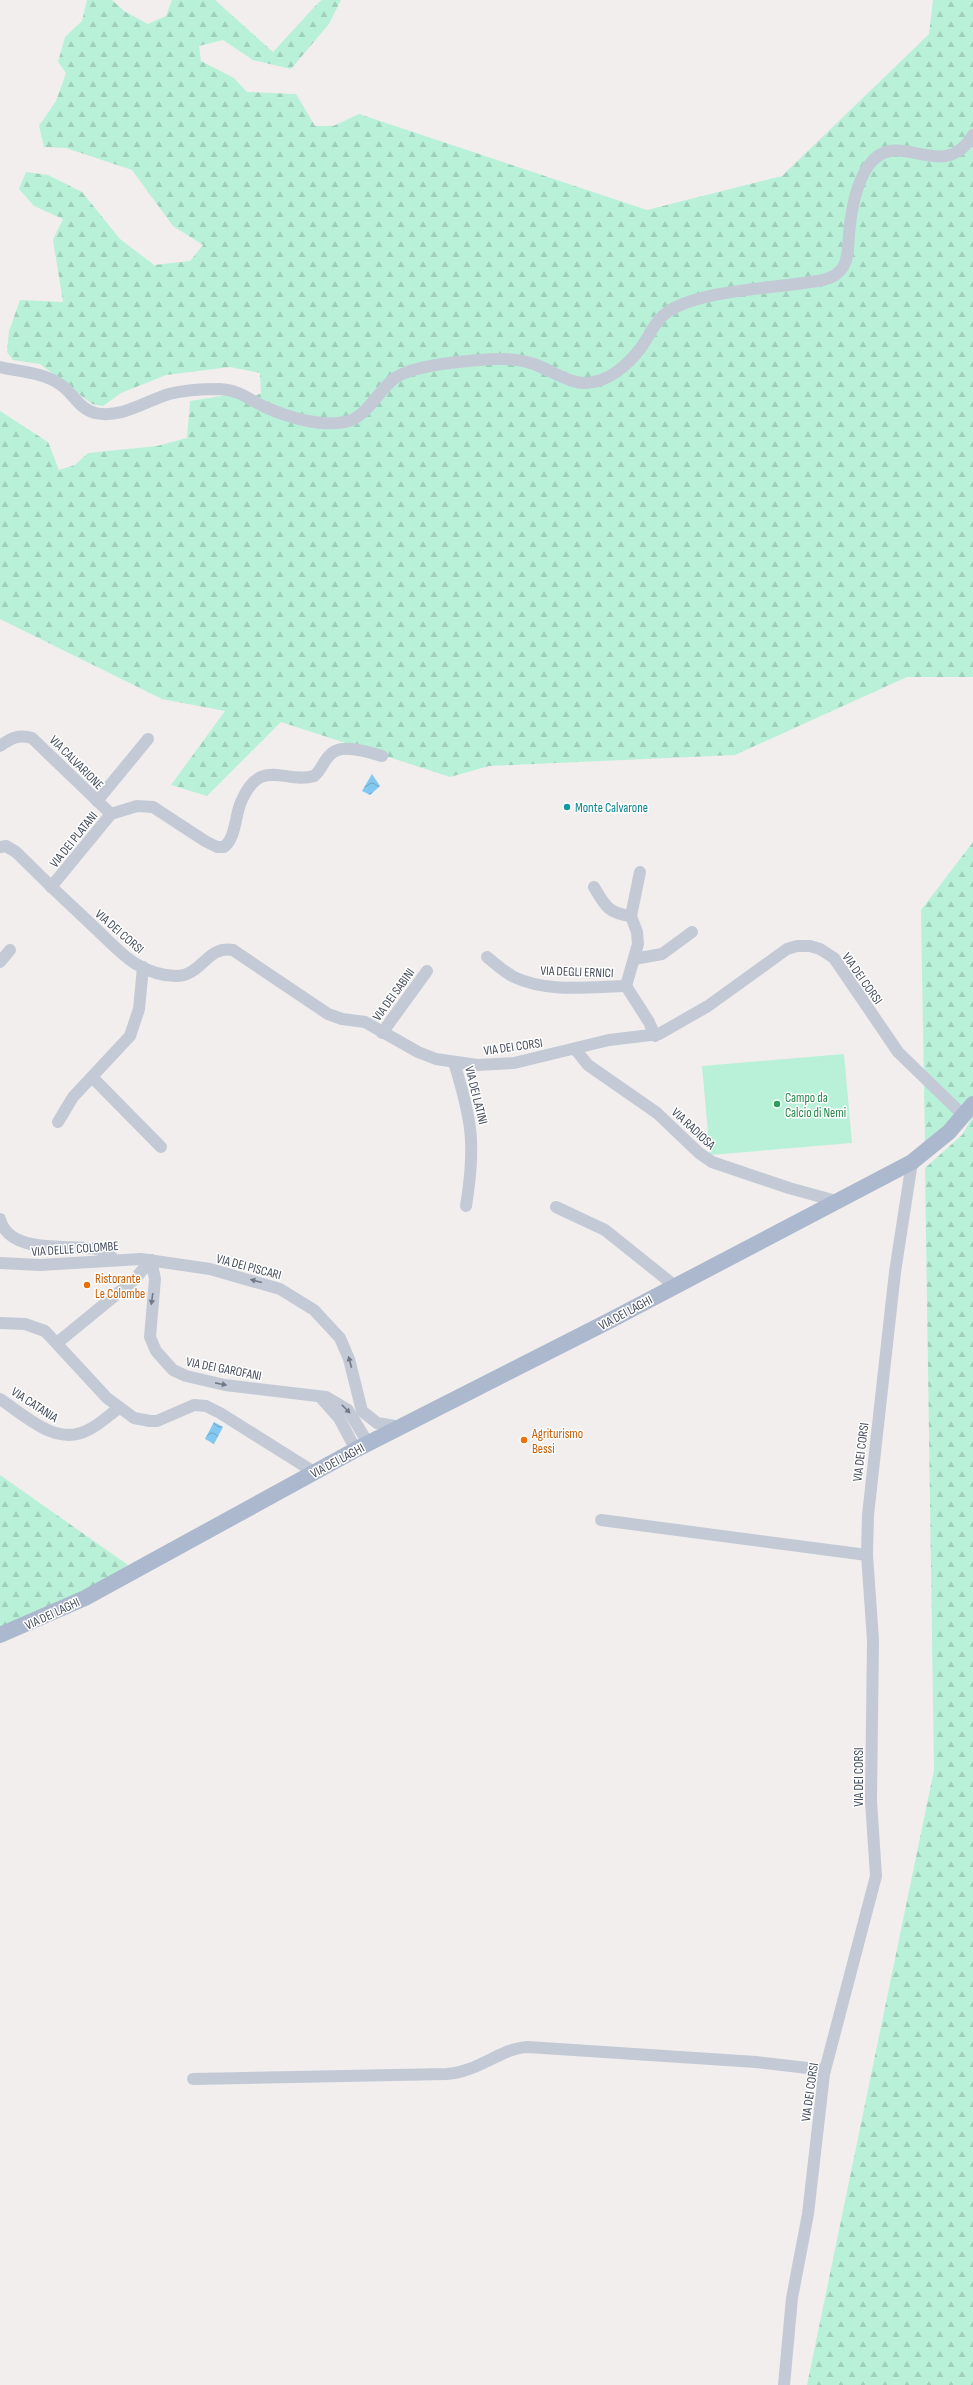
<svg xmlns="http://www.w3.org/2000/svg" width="973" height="2385" viewBox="0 0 973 2385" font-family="'Sofia Sans Condensed',sans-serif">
	<defs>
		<pattern id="forest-firs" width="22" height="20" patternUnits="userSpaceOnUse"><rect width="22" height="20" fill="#b9f1d8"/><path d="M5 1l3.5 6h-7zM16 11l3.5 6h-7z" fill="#a0d0bc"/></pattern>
		<pattern id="water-waves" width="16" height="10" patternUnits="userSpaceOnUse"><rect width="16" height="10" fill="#83c8f1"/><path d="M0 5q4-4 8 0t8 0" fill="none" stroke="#6da5c6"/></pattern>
	</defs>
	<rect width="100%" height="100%" fill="#f1eeed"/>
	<g fill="url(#forest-firs)">
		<polygon points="87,0 112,0 124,11 148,24 166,16 172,0 215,0 273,52 318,3 322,0 341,0 329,24 291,69 253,60 223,40 199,46 201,61 234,78 247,92 296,94 315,126 333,126 359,114 647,210 782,176 929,34 933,0 973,0 973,677 907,677 735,755 489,766 450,777 281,722 207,796 171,785 225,711 162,699 0,619 0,411 48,442 59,470 75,465 88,453 157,446 187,438 190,401 234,394 248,400 261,393 260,373 230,367 166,375 121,393 103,406 92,404 40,364 13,360 7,352 9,331 20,300 63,302 53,240 63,219 34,206 19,189 26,172 48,175 82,192 120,239 154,265 190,261 203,245 173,226 132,170 66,148 44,147 39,126 56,101 66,73 58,62 65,37 82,21"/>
		<polygon points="973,842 973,1097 950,1123 925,1143 921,910"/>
		<polygon points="973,1116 973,2385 807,2385 934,1770 925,1168 962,1135"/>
		<polygon points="0,1475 128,1565 92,1588 0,1629"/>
	</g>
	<polygon fill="#b9f1d8" points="844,1054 852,1143 710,1155 702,1066"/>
	<g fill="url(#water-waves)">
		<polygon points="372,774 380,786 370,795 362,791"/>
		<polygon points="214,1422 223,1427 214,1444 205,1439"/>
	</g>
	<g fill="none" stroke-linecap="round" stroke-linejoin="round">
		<g stroke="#c3cad6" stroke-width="12">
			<path d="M0,367c21,5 42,5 61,18 12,8 19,25 34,28 26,6 51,-12 74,-19 15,-4 35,-5 50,-5 21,1 29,10 46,18 22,10 55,20 80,15 22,-4 33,-32 50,-44 19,-13 62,-16 85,-18 18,-2 36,-2 54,4 19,7 39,23 60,18 21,-4 41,-24 52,-42 7,-12 13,-24 26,-31 35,-20 109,-21 151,-29 8,-2 16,-6 20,-13 6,-10 5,-22 6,-33 2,-22 6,-50 20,-69 29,-40 73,21 104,-30"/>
			<path d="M0,746c11,-8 19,-12 32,-8l79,76"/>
			<polyline points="97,801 148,739"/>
			<path d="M0,847l6,-1 10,6c26,26 52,51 79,76 13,12 26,27 41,36 12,7 27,12 40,12 26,0 31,-31 57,-26l95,64 14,5 23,3 53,30 18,7 41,6 37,-2 95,-23 50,-6 49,-28 79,-57 10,-3h13l10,3 14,9 64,94 66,64"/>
			<path d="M51,887l60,-73 26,-8 16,1 52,34 12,6h7c12,-9 11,-32 17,-45 20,-47 45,-17 73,-26 7,-5 9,-14 15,-20 10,-14 39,-4 53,0"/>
			<path d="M594,887c11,19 14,26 37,29"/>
			<path d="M487,957c9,7 17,15 27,20 33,16 77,10 112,9"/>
			<polyline points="634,959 662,954 692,932"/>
			<polyline points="0,962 10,950"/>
			<polyline points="626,986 638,944 637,932 631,916 640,872"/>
			<polyline points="626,986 649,1022 655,1036"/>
			<polyline points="382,1033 427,971"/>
			<polyline points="575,1049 588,1065 657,1113 699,1153 712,1162 789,1188 836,1201"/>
			<path d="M454,1062c18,59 22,82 12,144"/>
			<polyline points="92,1077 161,1147"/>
			<polyline points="58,1122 73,1097 130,1036 139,1009 143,967"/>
			<polyline points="556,1207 605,1230 675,1286"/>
			<path d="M0,1219c9,36 67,25 97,30l11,4 6,7"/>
			<polyline points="151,1260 155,1279 150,1337 156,1351 173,1370 186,1376 225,1385 326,1397 348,1410 368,1443"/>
			<polyline points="0,1263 40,1265 141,1259 210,1269 280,1289 314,1310 340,1338 349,1359 362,1411 377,1423 401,1427"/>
			<polyline points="0,1323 25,1324 45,1331 107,1398 134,1418 150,1421 157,1421 194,1405 206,1406 220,1413 314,1472"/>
			<polyline points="57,1343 134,1280 151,1260"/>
			<path d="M0,1399c26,17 56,48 88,31 11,-5 21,-15 31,-22"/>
			<polyline points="322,1399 339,1418 356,1450"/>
			<polyline points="601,1520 867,1555"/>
			<path d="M193,2079l254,-5c31,-2 54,-26 81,-27l228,15 69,8"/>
			<polyline points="784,2385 792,2298 808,2214 824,2074 876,1876 871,1801 873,1640 867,1555 868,1515 895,1272 912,1162"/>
		</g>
		<polyline stroke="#acb8ce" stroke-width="16" points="0,1635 85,1598 357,1449 609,1321 912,1162 949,1132 973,1104"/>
	</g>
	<defs><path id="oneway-solid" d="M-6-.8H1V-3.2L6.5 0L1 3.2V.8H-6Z"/></defs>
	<g fill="#717987">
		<use href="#oneway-solid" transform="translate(256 1281) rotate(-165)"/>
		<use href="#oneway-solid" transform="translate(152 1299) rotate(98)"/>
		<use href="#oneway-solid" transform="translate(350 1362) rotate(-105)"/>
		<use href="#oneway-solid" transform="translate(221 1384) rotate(11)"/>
		<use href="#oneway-solid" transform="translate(346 1409) rotate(45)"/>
	</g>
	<circle fill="#0f9aa8" stroke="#fff" stroke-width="1.5" cx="567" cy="807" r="4"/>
	<circle fill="#2e9e5b" stroke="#fff" stroke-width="1.5" cx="777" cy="1104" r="4"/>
	<g fill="#e8710a" stroke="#fff" stroke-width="1.5">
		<circle cx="87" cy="1285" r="4"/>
		<circle cx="524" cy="1440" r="4"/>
	</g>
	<g text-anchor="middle" stroke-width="3" stroke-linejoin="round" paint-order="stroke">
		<g font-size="13" fill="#454d5c" stroke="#fff">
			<text transform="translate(77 762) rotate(45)" y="5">VIA CALVARIONE</text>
			<text transform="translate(73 839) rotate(-51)" y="5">VIA DEI PLATANI</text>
			<text transform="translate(120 931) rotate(41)" y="5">VIA DEI CORSI</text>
			<text transform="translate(577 971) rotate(2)" y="5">VIA DEGLI ERNICI</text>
			<text transform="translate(863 978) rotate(55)" y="5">VIA DEI CORSI</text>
			<text transform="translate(393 994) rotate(-54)" y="5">VIA DEI SABINI</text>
			<text transform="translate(513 1046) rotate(-8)" y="5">VIA DEI CORSI</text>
			<text transform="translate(477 1095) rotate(76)" y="5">VIA DEI LATINI</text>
			<text transform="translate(694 1128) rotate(43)" y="5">VIA RADIOSA</text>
			<text transform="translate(75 1248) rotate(-4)" y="5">VIA DELLE COLOMBE</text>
			<text transform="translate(249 1266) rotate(15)" y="5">VIA DEI PISCARI</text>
			<text transform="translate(625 1312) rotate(-28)" y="5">VIA DEI LAGHI</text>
			<text transform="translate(224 1368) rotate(11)" y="5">VIA DEI GAROFANI</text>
			<text transform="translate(35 1404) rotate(33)" y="5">VIA CATANIA</text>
			<text transform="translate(860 1452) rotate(-83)" y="5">VIA DEI CORSI</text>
			<text transform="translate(337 1460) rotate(-28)" y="5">VIA DEI LAGHI</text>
			<text transform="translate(52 1613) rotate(-25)" y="5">VIA DEI LAGHI</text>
			<text transform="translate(858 1777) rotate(-90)" y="5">VIA DEI CORSI</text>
			<text transform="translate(809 2092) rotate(-82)" y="5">VIA DEI CORSI</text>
		</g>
		<g font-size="13" fill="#0d838f" stroke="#fff" text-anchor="start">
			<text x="575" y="812">Monte Calvarone</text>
		</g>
		<g font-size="13" fill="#27864d" stroke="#fff" text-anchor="start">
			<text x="785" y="1102">Campo da<tspan x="785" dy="15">Calcio di Nemi</tspan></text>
		</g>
		<g font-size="13" fill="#c56008" stroke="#fff" text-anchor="start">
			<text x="95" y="1283">Ristorante<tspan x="95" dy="15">Le Colombe</tspan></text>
			<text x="532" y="1438">Agriturismo<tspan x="532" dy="15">Bessi</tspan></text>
		</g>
	</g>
</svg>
